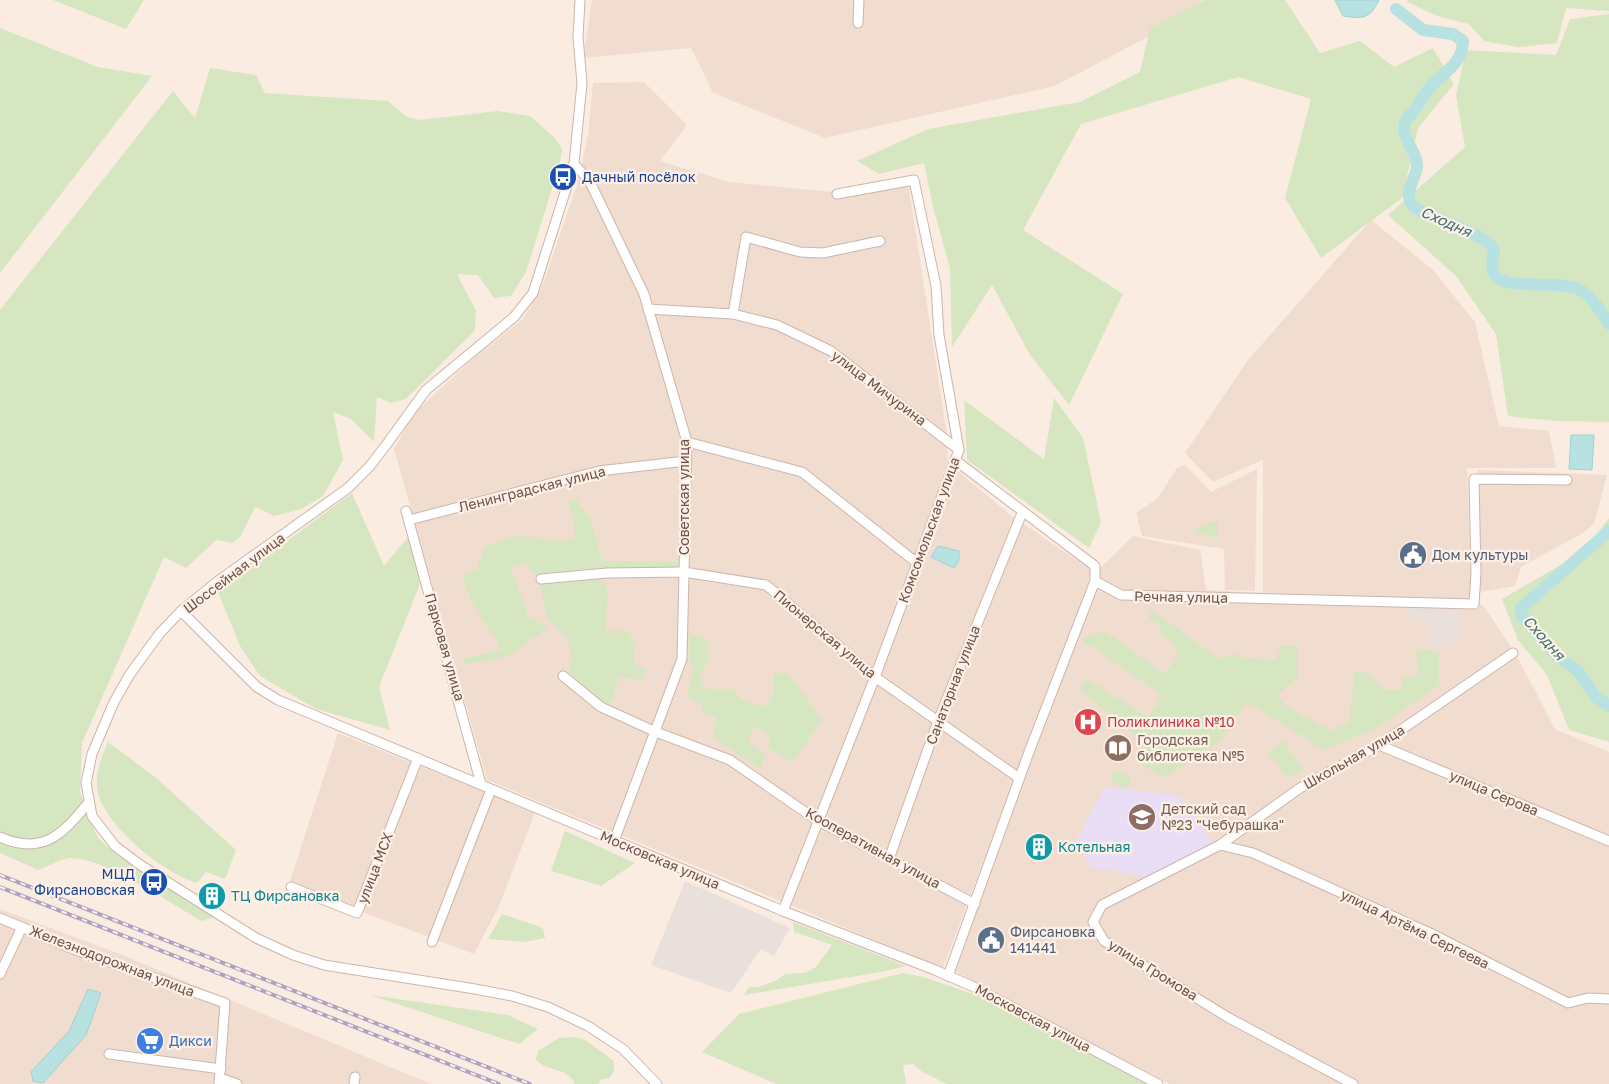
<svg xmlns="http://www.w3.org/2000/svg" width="1609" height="1084" viewBox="0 0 1609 1084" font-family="'Golos Text',sans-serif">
	<rect width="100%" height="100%" fill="#faece1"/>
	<g fill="#f1ddd0">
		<polygon points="592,0 1203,0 1151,35 1055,86 825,138 713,93 691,48 583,58"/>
		<polygon points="644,82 687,125 660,161 729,182 834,192 907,176 947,435 948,463 1012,516 1090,569 1088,585 943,968 487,780 394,449 414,413 476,356 522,320 541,290 577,185 588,135 593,83"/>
		<polygon points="1371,220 1433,270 1475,322 1499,426 1549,431 1556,468 1467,468 1472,598 1485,608 1517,656 1555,729 1609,752 1609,1084 1170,1084 953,970 1099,569 1133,536 1200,550 1206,590 1263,593 1263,460 1213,482 1185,453 1248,360"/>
		<polygon points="1185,465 1211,492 1257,469 1255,591 1225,590 1224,549 1142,536 1136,513 1158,498 1177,468"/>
		<polygon points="1478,470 1607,475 1594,524 1583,533 1521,567 1515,586 1480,592"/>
		<polygon points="338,733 535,813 499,906 474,954 298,888 290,881"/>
		<polygon points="0,909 120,954 431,1084 0,1084"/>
	</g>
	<g fill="#e9e0dc">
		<polygon points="1407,607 1459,608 1460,638 1430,649 1429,621 1408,620"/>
		<polygon points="685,881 790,928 774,956 761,949 731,993 651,965"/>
	</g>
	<polygon fill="#e9def6" points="1105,787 1180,796 1214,844 1148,877 1090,867 1077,839"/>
	<g fill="#d6e6c1">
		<polygon points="53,0 144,0 126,29"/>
		<polygon points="1205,0 1285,0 1320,53 1360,41 1394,67 1433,48 1454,84 1418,128 1402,198 1321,258 1285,198 1311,99 1238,77 1081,124 1023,230 1123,294 1069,405 1030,355 992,285 952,347 950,268 933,207 924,163 879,174 857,161 928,129 1080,102 1140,72 1150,28"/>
		<polygon points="1408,0 1609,0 1609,11 1566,8 1557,43 1519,47 1484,41 1469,24 1437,16 1407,2"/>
		<polygon points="1609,14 1609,422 1555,421 1508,416 1496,334 1456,276 1388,215 1465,147 1456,95 1466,50 1556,55 1570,19"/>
		<polygon points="0,28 98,67 152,76 0,273"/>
		<path d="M210,68l46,7 9,18 123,8 19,16 13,3 78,-9 32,5 25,22 7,11 -2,14 -34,109 -15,24 -17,2 -16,-23 -21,-1 19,37 -1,19 -69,69 -15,4 -14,-6 -3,45 -23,-23 -18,-7 10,48 -20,36 -22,13 -27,7 -19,-9 -14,29 -8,7 -17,-3 -30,28 -22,-11 -82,186 -2,49 18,46 20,18 96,61 -12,4c-31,-17 -99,-64 -132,-63 -9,0 -22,9 -32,12l-38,-17v-543l173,-219 22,27z"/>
		<polygon points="1054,398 1083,438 1101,522 1089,548 967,460 964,400 1044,459"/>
		<polygon points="352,493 384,566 408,537 422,579 379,687 390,730 316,709 260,676 240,646 218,592"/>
		<path d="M576,499l16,22 10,40 77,1v8l-80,-2 -65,7 -8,-12 -15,4 18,51 19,9 -37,28 -47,10 -2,-6 38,-9c-3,-13 -6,-13 -13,-24 -10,-16 -19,-30 -25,-49l15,-8 8,-23 37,-11 37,7 16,-4 -1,-19 -6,-19z"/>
		<polygon points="1609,518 1609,742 1569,730 1547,675 1518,640 1502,599 1583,552"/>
		<polygon points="1211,522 1218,522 1217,538 1196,533 1195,530"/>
		<polygon points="595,577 605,584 608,592 605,631 628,631 636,644 633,663 647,670 641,681 619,676 612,702 604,704 568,672 572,656 567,637 548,620 539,583"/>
		<polygon points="1152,610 1221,660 1232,653 1240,657 1276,660 1281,646 1297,646 1298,677 1276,696 1288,707 1331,731 1350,721 1354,672 1366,672 1386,690 1400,690 1402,678 1418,675 1416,649 1439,651 1439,685 1379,727 1324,750 1247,702 1220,742 1164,778 1135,761 1144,743 1079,689 1086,678 1148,717 1160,699 1158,692 1080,639 1105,631 1165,674 1177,657 1176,646 1160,633 1161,627 1148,617"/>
		<polygon points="689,633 707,640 709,660 700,676 705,689 734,689 742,700 765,707 774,692 774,673 788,673 822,720 792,763 768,748 770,735 754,726 748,741 766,755 761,769 714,738 716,718 701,710 701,704 687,696 693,667 689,660"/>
		<polygon points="1283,741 1303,768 1288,779 1268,752"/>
		<path d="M108,742l47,35 81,73 -11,29 -19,-7 -9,11c-33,-9 -98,-61 -100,-97 -1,-17 5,-29 11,-44z"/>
		<polygon points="1114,770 1132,777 1127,789 1110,781"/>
		<polygon points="565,831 635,863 601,886 551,871"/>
		<polygon points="502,914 543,928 545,938 525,942 488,939"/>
		<polygon points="793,922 906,966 881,972 744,995 749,987 759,987 775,981 785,974 805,973 816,967 832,945 794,932"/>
		<polygon points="903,973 923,977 976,995 1148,1084 947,1084 921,1071 913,1064 903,1065 906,1084 776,1084 702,1052 739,1014"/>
		<polygon points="370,995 508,1015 538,1029 519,1044"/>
		<path d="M576,1037l9,3 29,21v9l-4,8 -8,1 -4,5h-23c-9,-19 -29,-11 -39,-25l2,-8 21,-13z"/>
	</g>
	<g fill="#b8e1e1" stroke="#9fd2d2">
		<path d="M1335,0h44c-9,19 -16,19 -36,16z"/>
		<polygon points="1571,435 1594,435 1592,470 1569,469"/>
		<polygon points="938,546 959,551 959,560 954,568 931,557"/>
		<polygon points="88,989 101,993 86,1035 43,1083 33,1081 31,1072 69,1031"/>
	</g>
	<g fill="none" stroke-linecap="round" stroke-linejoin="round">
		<g stroke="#b8e1e1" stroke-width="12">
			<path d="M1396,9l27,21 30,4 10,7c-1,21 -14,28 -29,42 -8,7 -14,19 -20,28 -3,3 -8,8 -9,12 -5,15 13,29 12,44 -1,11 -13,25 -6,36 10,16 66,24 83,46 -1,7 -3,16 -1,23 8,21 70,6 89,19 11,8 20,21 27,33"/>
			<polyline points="1609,531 1521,608 1521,615 1557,656 1578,671 1596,697 1609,706"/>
		</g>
		<defs>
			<g id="minor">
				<polyline points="580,0 578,37 582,83 574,164 533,293 514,317 426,390 389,441 370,466 348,488 218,581 181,611 160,633 130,674 114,702 92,754 86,783 92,816 115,846 139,864 256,938 293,955 324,965 475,989 512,996 548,1007 588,1026 623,1049 657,1084"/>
				<polyline points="858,23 859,0"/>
				<polyline points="574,164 589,180 644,294 687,442 682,659 614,841"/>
				<polyline points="648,309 733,314 777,325 831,351 959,450"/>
				<polyline points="733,314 746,237 800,252 823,253 880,241"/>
				<polyline points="687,442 802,472 917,563"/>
				<polyline points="955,460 1095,566 1095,581"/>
				<polyline points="406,511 481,784"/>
				<polyline points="409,520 599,471 686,461"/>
				<polyline points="541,579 607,573 684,572 766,585 875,677 1019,778"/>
				<polyline points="181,611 257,687 278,700 783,911 935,970 974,987 1158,1084"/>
				<polyline points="563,676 601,707 656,732 730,760 818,821 975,904"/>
				<polyline points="1379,745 1609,841"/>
				<path d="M0,837c43,19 63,-3 89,-35"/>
				<polyline points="1220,845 1253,853 1430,933 1568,1003 1588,998 1609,999"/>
				<polyline points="889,859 938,721 1022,513"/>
				<polyline points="291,887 357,913 418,758"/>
				<polyline points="783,911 875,677 959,450 939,335 936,286 914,180 837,194"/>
				<polyline points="0,918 73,949 225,1003 219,1084"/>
				<polyline points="432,942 490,792 493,790"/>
				<polyline points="0,974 22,927"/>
				<polyline points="948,976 1029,752 1095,581 1121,595 1474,604 1476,573 1474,479 1567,480"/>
				<polyline points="109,1054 221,1069"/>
				<polyline points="220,1078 237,1084"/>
				<polyline points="354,1084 355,1077"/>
				<polyline points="1353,1084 1229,1018 1104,941 1093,922 1102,905 1220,845 1300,788 1379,745 1513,653"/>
			</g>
		</defs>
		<use href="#minor" stroke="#ccb5ac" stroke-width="11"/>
		<use href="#minor" stroke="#fff" stroke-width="9"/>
		<defs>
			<g id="rail">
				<polyline points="0,875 530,1084"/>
				<polyline points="0,887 499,1084"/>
			</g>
		</defs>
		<use href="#rail" stroke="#aea2c1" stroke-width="4"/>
		<use href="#rail" stroke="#fdf1e7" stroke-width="2" stroke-dasharray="5.5" stroke-linecap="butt"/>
	</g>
	<defs>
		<symbol id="bus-disc" viewBox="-11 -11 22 22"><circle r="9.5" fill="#1a4fb4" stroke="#fdf1e7"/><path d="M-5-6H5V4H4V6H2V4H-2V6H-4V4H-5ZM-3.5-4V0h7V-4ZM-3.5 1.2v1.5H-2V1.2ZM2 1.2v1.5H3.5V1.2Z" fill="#fff"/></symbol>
		<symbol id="civic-disc" viewBox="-11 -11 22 22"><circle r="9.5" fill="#5c6f8a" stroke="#fdf1e7"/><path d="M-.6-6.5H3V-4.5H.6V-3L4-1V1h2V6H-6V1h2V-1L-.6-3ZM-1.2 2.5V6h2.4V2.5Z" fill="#fff"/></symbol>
		<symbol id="hospital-disc" viewBox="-11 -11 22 22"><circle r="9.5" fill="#e0444e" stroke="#fdf1e7"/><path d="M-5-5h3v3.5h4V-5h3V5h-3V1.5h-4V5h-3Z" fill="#fff"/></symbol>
		<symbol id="library-disc" viewBox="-11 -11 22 22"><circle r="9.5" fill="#8d6e63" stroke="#fdf1e7"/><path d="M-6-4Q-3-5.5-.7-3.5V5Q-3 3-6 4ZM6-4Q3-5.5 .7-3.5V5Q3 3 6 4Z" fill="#fff"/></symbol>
		<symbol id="school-disc" viewBox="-11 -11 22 22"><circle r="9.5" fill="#8d6e63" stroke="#fdf1e7"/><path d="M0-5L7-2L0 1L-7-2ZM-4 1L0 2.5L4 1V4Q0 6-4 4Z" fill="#fff"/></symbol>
		<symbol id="building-disc" viewBox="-11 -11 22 22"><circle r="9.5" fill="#0f9aa8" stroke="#fdf1e7"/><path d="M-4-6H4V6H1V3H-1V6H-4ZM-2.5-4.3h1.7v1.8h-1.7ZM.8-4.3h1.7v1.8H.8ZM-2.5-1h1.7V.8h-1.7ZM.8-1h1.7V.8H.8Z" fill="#fff"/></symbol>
		<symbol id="supermarket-disc" viewBox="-11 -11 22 22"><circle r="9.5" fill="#3f7fe0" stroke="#fdf1e7"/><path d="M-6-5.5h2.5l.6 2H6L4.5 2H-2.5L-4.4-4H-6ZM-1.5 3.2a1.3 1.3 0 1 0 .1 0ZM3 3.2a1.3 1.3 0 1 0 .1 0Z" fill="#fff"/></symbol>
	</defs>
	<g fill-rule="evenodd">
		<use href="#bus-disc" x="547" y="161" width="32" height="32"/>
		<use href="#civic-disc" x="1397" y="539" width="32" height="32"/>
		<use href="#hospital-disc" x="1072" y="706" width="32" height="32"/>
		<use href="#library-disc" x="1102" y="732" width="32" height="32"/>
		<use href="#school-disc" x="1126" y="801" width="32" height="32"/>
		<use href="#building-disc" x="1023" y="831" width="32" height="32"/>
		<use href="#bus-disc" x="138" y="866" width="32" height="32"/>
		<use href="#building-disc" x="196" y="880" width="32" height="32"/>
		<use href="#civic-disc" x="975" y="924" width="32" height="32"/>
		<use href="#supermarket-disc" x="134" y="1025" width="32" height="32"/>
	</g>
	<g text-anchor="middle" stroke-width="4.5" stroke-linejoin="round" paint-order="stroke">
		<g font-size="14" fill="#164399" stroke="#fdf1e7" text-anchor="start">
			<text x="582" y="182">Дачный посёлок</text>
			<text x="135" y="879" text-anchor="end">МЦД<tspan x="135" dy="16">Фирсановская</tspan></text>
		</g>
		<g font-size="14" fill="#6f514a" stroke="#fdf1e7">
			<text transform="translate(879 388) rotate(37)" y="5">улица Мичурина</text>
			<text transform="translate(532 489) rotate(-14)" y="5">Ленинградская улица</text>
			<text transform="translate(684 497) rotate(-90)" y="5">Советская улица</text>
			<text transform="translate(929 530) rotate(-70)" y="5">Комсомольская улица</text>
			<text transform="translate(234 573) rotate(-37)" y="5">Шоссейная улица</text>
			<text transform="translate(1181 597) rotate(1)" y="5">Речная улица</text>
			<text transform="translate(825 634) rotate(40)" y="5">Пионерская улица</text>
			<text transform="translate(445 647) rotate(74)" y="5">Парковая улица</text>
			<text transform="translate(953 685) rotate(-69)" y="5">Санаторная улица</text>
			<text transform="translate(1354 757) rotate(-30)" y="5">Школьная улица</text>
			<text transform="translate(1494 793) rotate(23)" y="5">улица Серова</text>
			<text transform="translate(873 848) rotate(29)" y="5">Кооперативная улица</text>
			<text transform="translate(660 860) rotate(23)" y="5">Московская улица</text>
			<text transform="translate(375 868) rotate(-69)" y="5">улица МСХ</text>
			<text transform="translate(1415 929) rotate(26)" y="5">улица Артёма Сергеева</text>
			<text transform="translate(112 961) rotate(21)" y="5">Железнодорожная улица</text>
			<text transform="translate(1153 970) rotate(32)" y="5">улица Громова</text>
			<text transform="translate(1033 1018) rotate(28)" y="5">Московская улица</text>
		</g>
		<g font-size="14" fill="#4e5e75" stroke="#fdf1e7" text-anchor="start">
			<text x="1432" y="560">Дом культуры</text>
			<text x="1010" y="937">Фирсановка<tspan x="1010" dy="16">141441</tspan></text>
		</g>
		<g font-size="14" fill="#be3a42" stroke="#fdf1e7" text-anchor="start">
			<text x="1107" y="727">Поликлиника №10</text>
		</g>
		<g font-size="14" fill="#785e54" stroke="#fdf1e7" text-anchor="start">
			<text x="1137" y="745">Городская<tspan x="1137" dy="16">библиотека №5</tspan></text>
			<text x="1161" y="814">Детский сад<tspan x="1161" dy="16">№23 "Чебурашка"</tspan></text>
		</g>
		<g font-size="14" fill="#0d838f" stroke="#fdf1e7" text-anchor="start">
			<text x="1058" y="852">Котельная</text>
			<text x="231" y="901">ТЦ Фирсановка</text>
		</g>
		<g font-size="14" fill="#366cbe" stroke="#fdf1e7" text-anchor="start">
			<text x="169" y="1046">Дикси</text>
		</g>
		<g font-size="15" font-style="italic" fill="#407474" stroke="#fdf1e7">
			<text transform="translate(1446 222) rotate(24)" y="5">Сходня</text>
			<text transform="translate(1544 638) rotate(48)" y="5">Сходня</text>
		</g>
	</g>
</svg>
